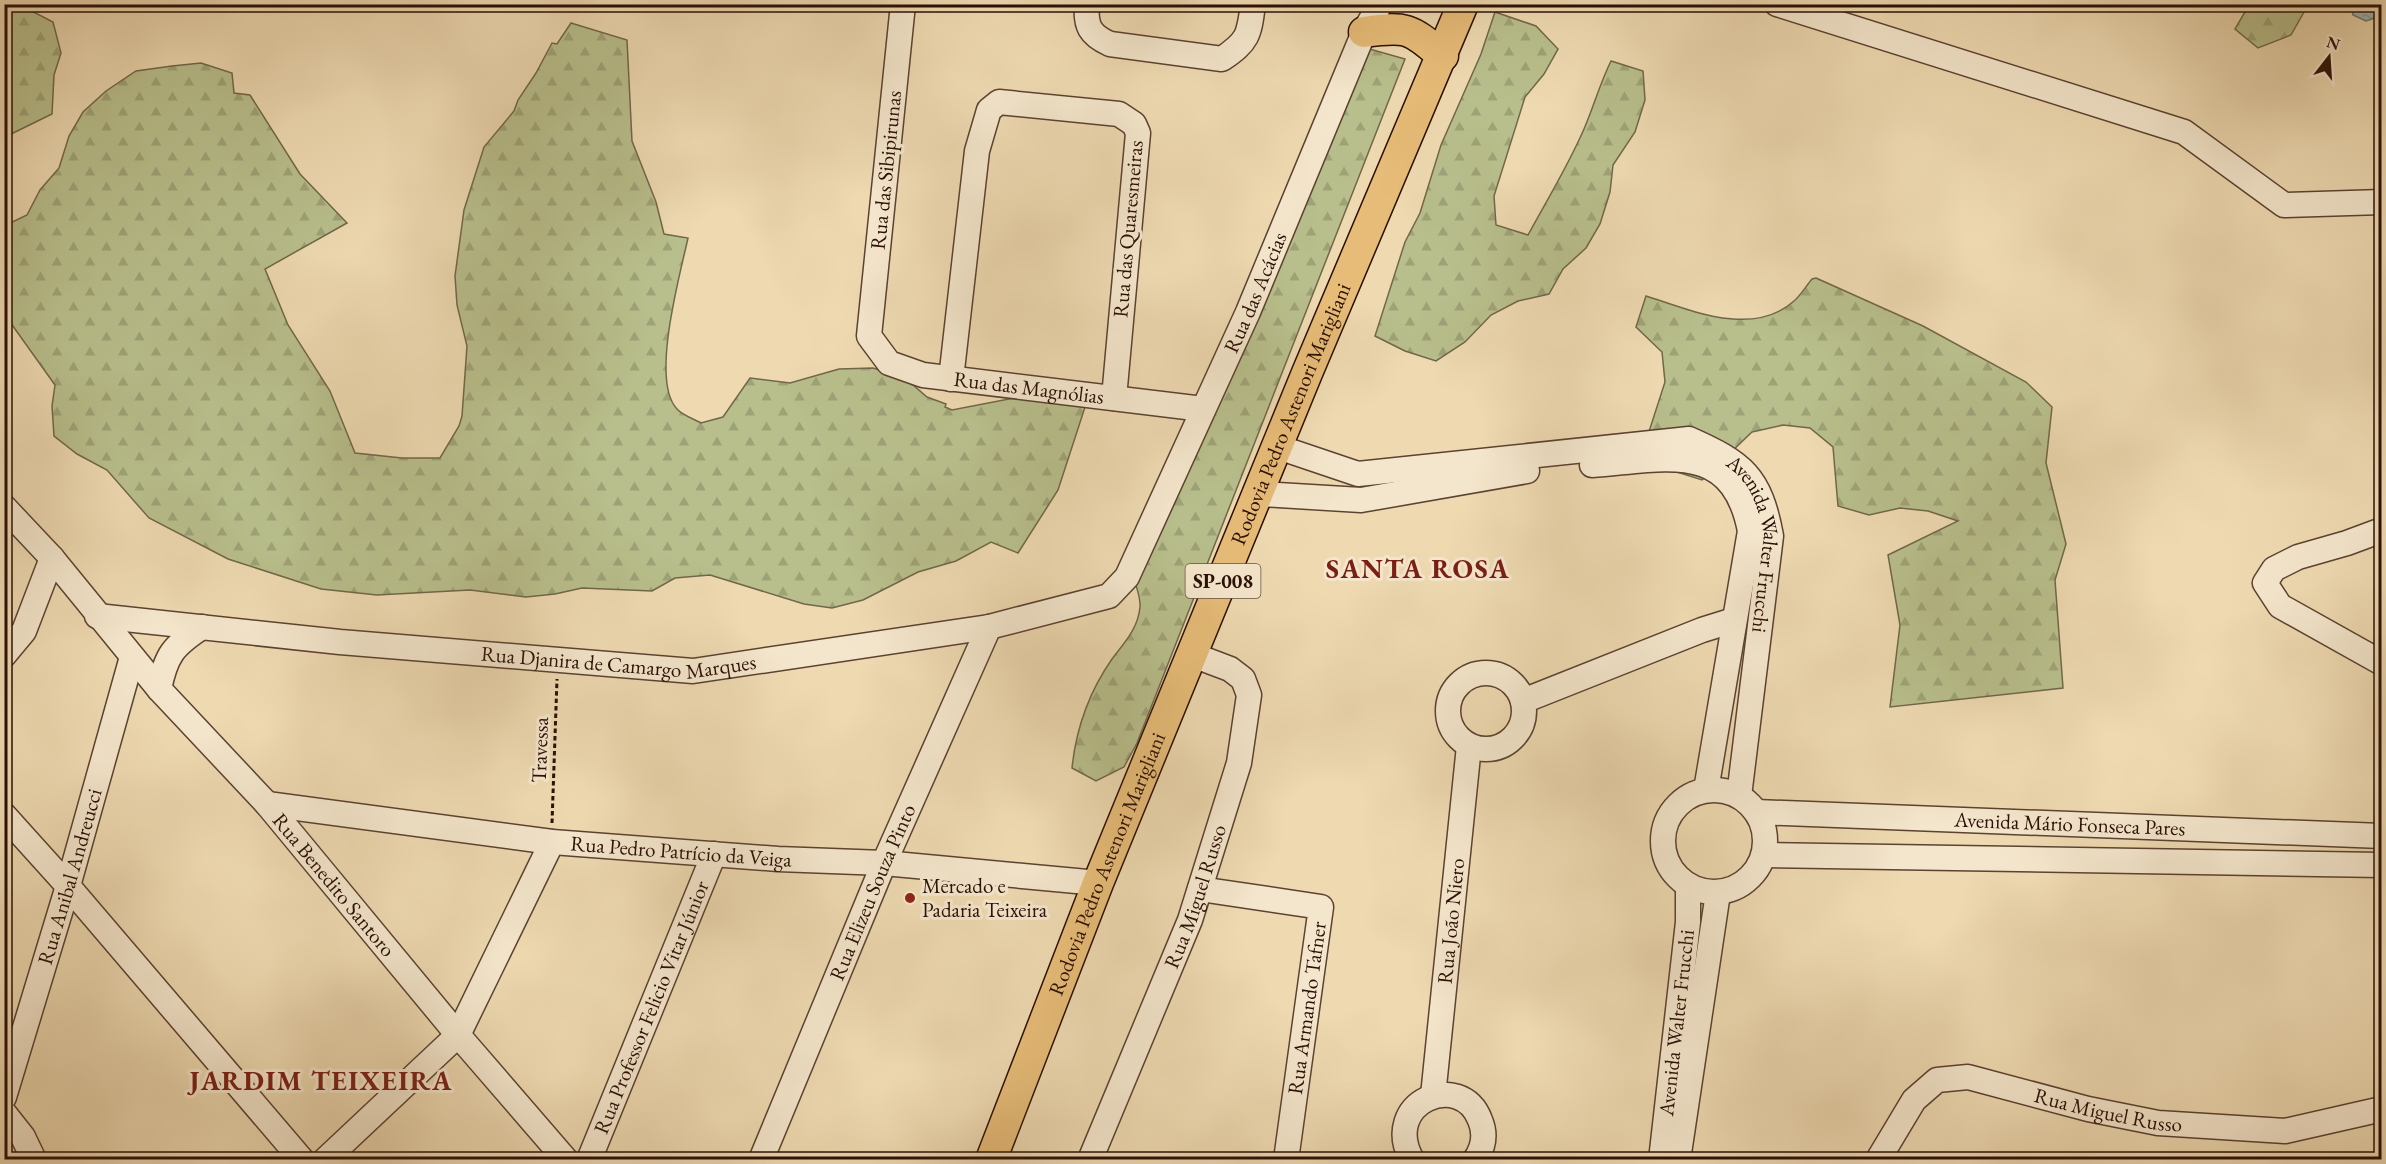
<svg xmlns="http://www.w3.org/2000/svg" width="2386" height="1164" viewBox="0 0 2386 1164" font-family="'EB Garamond',serif">
	<defs>
		<pattern id="forest-firs" width="22" height="20" patternUnits="userSpaceOnUse" patternTransform="scale(1.5)"><rect width="22" height="20" fill="#b8bf8c"/><path d="M5 1l3.5 6h-7zM16 11l3.5 6h-7z" fill="#9ea377"/></pattern>
		<pattern id="water-ripples" width="26" height="14" patternUnits="userSpaceOnUse" patternTransform="scale(1.5)"><rect width="26" height="14" fill="#9db8b6"/><path d="M2 4q2-2 4 0t4 0M15 11q2-2 4 0t4 0" fill="none" stroke="#879d9b"/></pattern>
	</defs>
	<rect width="100%" height="100%" fill="#eed9b1"/>
	<filter id="stains"><feTurbulence type="fractalNoise" baseFrequency=".00333" numOctaves="4"/><feColorMatrix values="0 0 0 0 .2 0 0 0 0 .09 0 0 0 0 .02 0 0 0 .5 -.17"/></filter>
	<radialGradient id="worn" r=".72"><stop offset=".6" stop-color="#630" stop-opacity="0"/><stop offset="1" stop-color="#630" stop-opacity=".3"/></radialGradient>
	<g fill="url(#forest-firs)" stroke="#716749" stroke-width="1.5">
		<polygon points="5,4 24,7 53,22 61,53 54,75 52,114 5,137"/>
		<polygon points="2249,5 2249,4 2308,5 2291,35 2258,48 2235,29"/>
		<path d="M1495,12l41,14 22,23 -14,25 -19,23 -31,99 2,29 32,10c19,-35 40,-69 56,-106 10,-23 16,-46 27,-68l32,10 2,29 -10,32 -22,33 -3,27 -10,32 -14,24 -23,21 -14,25 -31,7 -27,14 -26,27 -29,19 -31,-10 -30,-15 30,-94 15,-29 21,-68 40,-91z"/>
		<path d="M571,23l56,17 5,101 24,61 8,32 24,4c-8,37 -38,143 -11,171 5,6 17,10 24,14l22,-6 27,-39 40,5 49,-14 34,-1 32,10 22,19 19,7 -1,3 7,3 67,-13 68,4 -29,89 -40,63 -27,-11 -35,19 -38,11 -55,28 -31,8 -28,-4 -94,-29 -35,3 -23,13 -70,-3 -27,6 -29,3 -56,-7 -93,5 -56,-6 -93,-30 -79,-41 -42,-48 -30,-16 -23,-18 -2,-30 3,-21 -50,-70 -1,-89 23,-11 13,-25 19,-22 10,-32 14,-24 23,-21 30,-20 36,-5 29,-3 31,10 2,20 16,2 50,79 47,49 -82,46 23,56 42,66 25,62 47,5h38l19,-32 3,-10 5,-70 -10,-41 -2,-29 9,-66 20,-63 30,-36 4,-11 18,-27 16,-30 5,1z"/>
		<path d="M1366,48l39,11 -268,684 -13,24 -28,14 -24,-13c4,-39 17,-76 40,-109 12,-16 26,-30 28,-52 1,-10 -5,-23 -7,-32z"/>
		<path d="M1816,278l107,48 103,56 26,25 -6,56 20,81 -11,36 8,108 -173,19 10,-82 -12,-70 70,-34 -30,-10 -28,-3 -31,7 -31,-9 -5,-59 -23,-19 -27,-3 -31,7 -50,48 -31,-10 -26,-26 20,-62 -3,-30 -26,-25 10,-31c44,14 107,42 148,5 7,-6 12,-15 18,-22z"/>
	</g>
	<polygon fill="url(#water-ripples)" stroke="#6f7470" stroke-width="1.5" points="2351,5 2381,5 2381,16 2366,21 2353,15"/>
	<g fill="none" stroke-linecap="round" stroke-linejoin="round">
		<defs>
			<g id="minor">
				<path id="s1" d="M903,4l-34,332 20,27 34,12 280,34"/>
				<path d="M1087,4c-2,22 3,31 23,40l112,15c26,-18 27,-23 31,-55"/>
				<polyline points="1777,4 2184,132 2284,205 2382,202"/>
				<polyline points="951,379 977,151 989,110 999,102 1119,114 1134,124 1138,133 1114,398"/>
				<path id="s2" d="M1278,447l80,27 331,-35c54,24 71,37 82,97l-32,260"/>
				<path d="M1592,465c72,-5 140,-27 158,66l-44,259"/>
				<polyline points="1260,494 1361,500 1527,471"/>
				<path id="s3" d="M4,507l48,51 107,131 108,115 191,231 108,125"/>
				<polyline points="2382,530 2347,543 2298,557 2274,569 2265,583 2280,606 2382,663"/>
				<path id="s4" d="M97,616l243,26 353,29 296,-44 120,-31 18,-19 121,-265 116,-280 16,-28"/>
				<polyline points="4,655 24,631 52,558"/>
				<circle cx="1486" cy="711" r="38"/>
				<path d="M159,689c7,-34 14,-43 43,-62"/>
				<polyline points="1523,701 1702,630 1734,620"/>
				<circle cx="1714" cy="841" r="51"/>
				<path id="s5" d="M267,804l285,38 226,17 106,4 214,20"/>
				<path id="s6" d="M1756,812l626,24"/>
				<polyline points="4,815 68,886 302,1160"/>
				<polyline points="1765,855 2382,865"/>
				<polyline points="1200,889 1321,907 1286,1160"/>
				<path id="s7" d="M1433,1096l36,-350"/>
				<path id="s8" d="M4,1097l64,-211 64,-229"/>
				<polyline points="4,1113 23,1137 34,1160"/>
				<polyline points="325,1160 458,1035 552,842"/>
				<path id="s9" d="M589,1160l125,-306"/>
				<path id="s10" d="M761,1160l123,-297 105,-236"/>
				<path id="s11" d="M1090,1160l100,-240 49,-157 10,-68 -6,-16 -13,-10 -37,-14"/>
				<path d="M1412,1160c-32,-58 49,-91 68,-40 6,14 4,27 -5,40"/>
				<path id="s12" d="M1661,1160l27,-238v-36"/>
				<polyline points="1678,1160 1718,893"/>
				<path id="s13" d="M1878,1160l36,-60 23,-20 31,-3 120,32 70,14 127,8 97,-22"/>
			</g>
			<g id="major">
				<path d="M1364,32c44,-6 45,-4 79,24"/>
				<path id="s14" d="M991,1160l107,-277 209,-510 156,-369"/>
			</g>
		</defs>
		<use href="#minor" stroke="#5b4231" stroke-width="27"/>
		<use href="#major" stroke="#2a0f06" stroke-width="33"/>
		<polyline stroke="#2a0f06" stroke-width="3" stroke-dasharray="4.5 3" stroke-linecap="butt" points="552,823 557,679"/>
		<use href="#minor" stroke="#f4e6cc" stroke-width="24"/>
		<use href="#major" stroke="#e7bc78" stroke-width="30"/>
	</g>
	<circle fill="#8f2418" stroke="#f4e6cc" stroke-width="2" cx="910" cy="898" r="6"/>
	<g text-anchor="middle" stroke-width="6" stroke-linejoin="round" paint-order="stroke">
		<rect fill="#f4e6cc" stroke="#675041" stroke-width="1.5" x="1185.5" y="564" width="75" height="34" rx="4.5"/>
		<g font-size="20" font-weight="bold" fill="#2a0f06">
			<text x="1223" y="588">SP-008</text>
		</g>
		<g font-size="21" fill="#2a0f06" stroke="#f4e6cc">
			<text transform="translate(886 170) rotate(-84)" y="7">Rua das Sibipirunas</text>
			<text transform="translate(1128 229) rotate(-85)" y="7">Rua das Quaresmeiras</text>
			<text dy="7" stroke="none"><textPath href="#s4" startOffset="1360">Rua das Acácias</textPath></text>
			<text dy="7" stroke="none"><textPath href="#s1" startOffset="510">Rua das Magnólias</textPath></text>
			<text dy="7" stroke="none"><textPath href="#s14" startOffset="804">Rodovia Pedro Astenori Marigliani</textPath></text>
			<text dy="7" stroke="none"><textPath href="#s2" startOffset="556">Avenida Walter Frucchi</textPath></text>
			<text dy="7" stroke="none"><textPath href="#s4" startOffset="524">Rua Djanira de Camargo Marques</textPath></text>
			<text transform="translate(540 750) rotate(-88)" y="7">Travessa</text>
			<text dy="7" stroke="none"><textPath href="#s6" startOffset="314">Avenida Mário Fonseca Pares</textPath></text>
			<text dy="7" stroke="none"><textPath href="#s5" startOffset="417">Rua Pedro Patrício da Veiga</textPath></text>
			<text dy="7" stroke="none"><textPath href="#s14" startOffset="318">Rodovia Pedro Astenori Marigliani</textPath></text>
			<text dy="7" stroke="none"><textPath href="#s8" startOffset="230">Rua Anibal Andreucci</textPath></text>
			<text dy="7" stroke="none"><textPath href="#s3" startOffset="502">Rua Benedito Santoro</textPath></text>
			<text dy="7" stroke="none"><textPath href="#s10" startOffset="290">Rua Elizeu Souza Pinto</textPath></text>
			<text dy="7" stroke="none"><textPath href="#s11" startOffset="284">Rua Miguel Russo</textPath></text>
			<text dy="7" stroke="none"><textPath href="#s7" startOffset="176">Rua João Niero</textPath></text>
			<text dy="7" stroke="none"><textPath href="#s9" startOffset="165">Rua Professor Felicio Vitar Júnior</textPath></text>
			<text transform="translate(1307 1008) rotate(-82)" y="7">Rua Armando Tafner</text>
			<text dy="7" stroke="none"><textPath href="#s12" startOffset="138">Avenida Walter Frucchi</textPath></text>
			<text dy="7" stroke="none"><textPath href="#s13" startOffset="276">Rua Miguel Russo</textPath></text>
		</g>
		<g font-size="21" fill="#2a0f06" stroke="#f4e6cc" text-anchor="start">
			<text x="922" y="893">Mercado e<tspan x="922" dy="24">Padaria Teixeira</tspan></text>
		</g>
		<g font-size="27" font-weight="bold" letter-spacing="1.5" fill="#7a1f14" stroke="#f4e6cc">
			<text x="1418" y="578">SANTA ROSA</text>
			<text x="321" y="1090">JARDIM TEIXEIRA</text>
		</g>
	</g>
	<rect width="2386" height="1164" fill="none" stroke="#eed9b1" stroke-width="24"/>
	<rect x="6" y="6" width="2374" height="1152" fill="none" stroke="#2a0f06" stroke-width="3"/>
	<rect x="12" y="12" width="2362" height="1140" fill="none" stroke="#2a0f06" stroke-width="1.5"/>
	<g transform="translate(2329 57) rotate(17)" stroke="#f4e6cc" stroke-width="4.5" paint-order="stroke">
	<path d="M0-4.5L10 22L0 15L-10 22Z" fill="#2a0f06"/>
	<text y="-9" font-size="16" font-weight="bold" text-anchor="middle" fill="#2a0f06">N</text>
	</g>
	<rect width="100%" height="100%" filter="url(#stains)"/>
	<rect width="100%" height="100%" fill="url(#worn)"/>
</svg>
